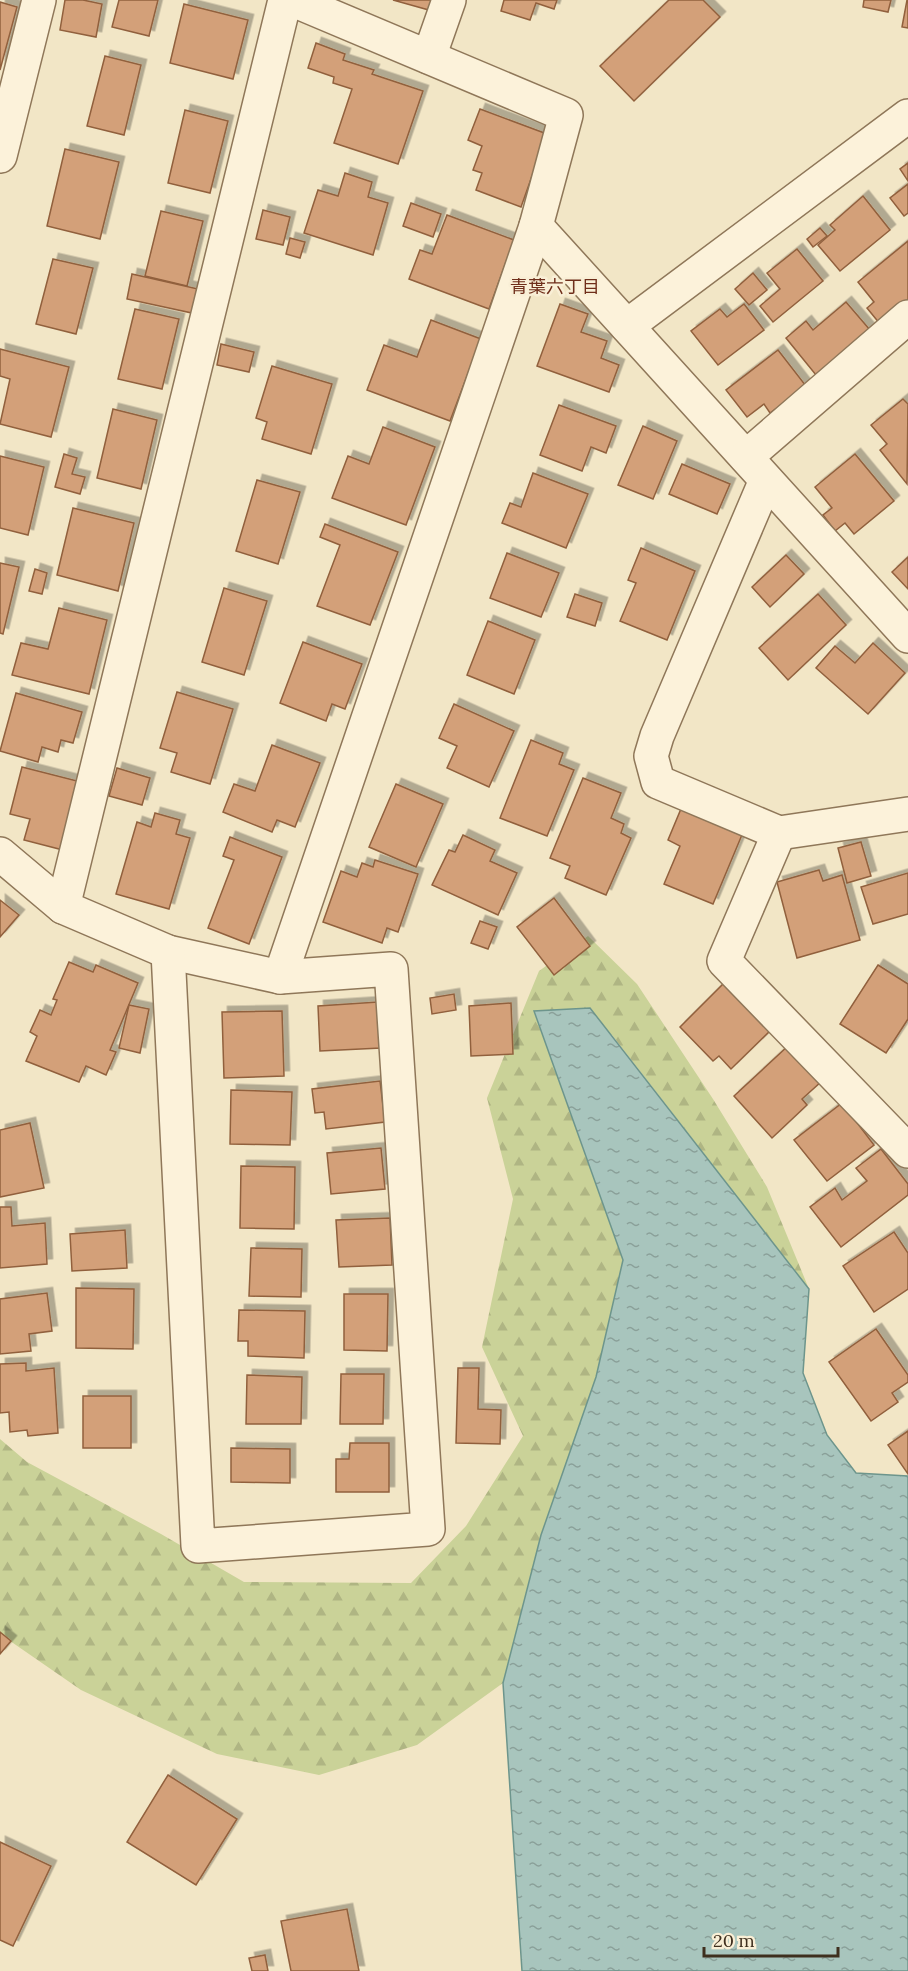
<svg xmlns="http://www.w3.org/2000/svg" width="908" height="1971" viewBox="0 0 908 1971" font-family="Lora,'Noto Sans JP',serif">
	<defs>
		<pattern id="forest-firs" width="22" height="20" patternUnits="userSpaceOnUse" patternTransform="scale(1.5)"><rect width="22" height="20" fill="#cad298"/><path d="M5 1l3.5 6h-7zM16 11l3.5 6h-7z" fill="#afb583"/></pattern>
		<pattern id="water-ripples" width="26" height="14" patternUnits="userSpaceOnUse" patternTransform="scale(1.5)"><rect width="26" height="14" fill="#a8c5bd"/><path d="M2 4q2-2 4 0t4 0M15 11q2-2 4 0t4 0" fill="none" stroke="#8aa099"/></pattern>
		<filter id="shadow"><feDropShadow dx="5.5" dy="-5.5" stdDeviation="0" flood-color="#0004"/></filter>
	</defs>
	<rect width="100%" height="100%" fill="#f2e6c6"/>
	<polygon fill="url(#forest-firs)" points="588,936 637,984 713,1099 767,1187 809,1289 612,1035 534,1011 623,1260 596,1378 541,1535 503,1683 417,1745 319,1775 217,1754 81,1690 0,1634 0,1439 27,1462 161,1534 244,1582 411,1583 466,1526 523,1436 482,1347 513,1199 487,1098 539,971"/>
	<polygon fill="url(#water-ripples)" stroke="#6d958c" stroke-width="1.5" points="590,1008 809,1289 803,1373 827,1435 856,1473 908,1476 908,1971 522,1971 503,1683 541,1535 596,1377 623,1260 534,1011"/>
	<g fill="#d3a079" stroke="#91603d" stroke-width="1.5" filter="url(#shadow)">
		<polygon points="65,0 83,0 102,4 96,37 60,30"/>
		<polygon points="119,0 158,0 149,36 112,27"/>
		<polygon points="393,0 439,0 436,12"/>
		<polygon points="504,0 557,0 554,9 536,3 530,20 501,11"/>
		<polygon points="669,0 703,0 720,17 634,101 600,66"/>
		<polygon points="864,0 891,0 888,12 863,7"/>
		<polygon points="907,0 908,0 908,28 902,27"/>
		<polygon points="0,2 17,7 0,70"/>
		<polygon points="184,4 248,20 233,79 170,63"/>
		<polygon points="316,43 345,54 343,60 374,70 372,74 423,91 398,164 334,143 352,89 333,83 334,77 308,68"/>
		<polygon points="105,56 141,65 124,135 87,126"/>
		<polygon points="480,109 547,134 521,207 476,190 482,173 473,170 482,146 468,140"/>
		<polygon points="185,110 228,121 210,193 168,183"/>
		<polygon points="65,149 119,162 100,239 47,226"/>
		<polygon points="908,163 908,181 900,169"/>
		<polygon points="345,173 372,182 368,197 388,203 373,255 304,233 318,190 338,196"/>
		<polygon points="908,184 908,213 904,216 890,198"/>
		<polygon points="863,196 890,230 840,271 818,245 835,230 830,225"/>
		<polygon points="411,203 441,214 433,237 403,226"/>
		<polygon points="263,210 290,217 283,245 256,239"/>
		<polygon points="161,211 203,221 187,286 145,276"/>
		<polygon points="447,215 514,240 489,309 409,279 420,250 432,254"/>
		<polygon points="820,228 827,236 813,247 807,239"/>
		<polygon points="290,238 305,242 300,258 286,254"/>
		<polygon points="908,241 908,302 880,324 867,308 874,302 858,282"/>
		<polygon points="797,249 823,281 773,322 760,306 780,289 767,273"/>
		<polygon points="53,259 93,268 76,334 36,324"/>
		<polygon points="753,273 767,290 749,305 735,289"/>
		<polygon points="132,274 198,289 192,313 127,299"/>
		<polygon points="846,302 870,330 816,375 786,338 806,321 813,330"/>
		<polygon points="560,304 588,314 581,332 607,341 601,358 619,365 609,392 537,366"/>
		<polygon points="744,304 764,330 718,365 691,331 720,309 727,317"/>
		<polygon points="135,309 179,319 162,389 118,379"/>
		<polygon points="431,320 481,339 450,421 367,390 384,345 417,357"/>
		<polygon points="221,344 254,352 249,372 217,365"/>
		<polygon points="0,349 69,367 51,437 0,424 10,379 0,376"/>
		<polygon points="778,350 806,386 770,413 764,404 747,417 726,390"/>
		<polygon points="272,366 332,384 311,454 262,439 267,422 256,418"/>
		<polygon points="903,399 908,404 907,484 880,450 887,444 871,425"/>
		<polygon points="559,405 616,426 606,453 591,447 582,471 540,455"/>
		<polygon points="113,409 157,420 141,489 97,478"/>
		<polygon points="643,426 677,441 653,499 618,485"/>
		<polygon points="383,427 435,447 406,525 332,498 348,456 369,464"/>
		<polygon points="64,454 77,458 72,474 85,477 80,494 55,487"/>
		<polygon points="855,454 894,501 854,534 845,523 835,531 823,515 832,508 815,487"/>
		<polygon points="0,456 44,467 28,535 0,528"/>
		<polygon points="682,464 730,484 717,514 669,494"/>
		<polygon points="533,473 588,494 566,548 502,523 510,503 521,507"/>
		<polygon points="257,480 300,492 278,564 236,551"/>
		<polygon points="73,508 134,523 118,591 57,575"/>
		<polygon points="325,524 398,552 370,625 317,606 340,545 320,537"/>
		<polygon points="641,548 695,571 667,640 620,621 636,583 628,580"/>
		<polygon points="507,553 559,573 541,617 490,598"/>
		<polygon points="786,555 804,574 770,607 752,587"/>
		<polygon points="908,557 908,589 892,572"/>
		<polygon points="0,563 19,567 3,634 0,633"/>
		<polygon points="35,569 47,573 42,594 29,591"/>
		<polygon points="224,588 267,601 244,675 202,662"/>
		<polygon points="575,594 602,603 595,626 567,617"/>
		<polygon points="818,594 846,625 788,680 759,648"/>
		<polygon points="59,608 107,620 89,694 12,675 21,643 48,649"/>
		<polygon points="488,621 535,640 514,694 467,675"/>
		<polygon points="303,642 362,664 345,709 332,704 326,721 280,703"/>
		<polygon points="873,643 905,673 868,714 816,668 835,646 855,663"/>
		<polygon points="177,692 233,709 210,784 171,772 177,753 160,748"/>
		<polygon points="16,693 82,712 73,743 61,740 58,752 42,747 38,762 0,751"/>
		<polygon points="454,704 514,731 489,787 447,768 457,746 439,738"/>
		<polygon points="531,740 563,753 559,764 574,770 547,836 500,818"/>
		<polygon points="272,745 320,763 295,827 277,820 272,832 223,812 234,784 255,791"/>
		<polygon points="22,767 81,782 63,850 24,840 30,819 10,814"/>
		<polygon points="117,768 150,778 142,805 109,796"/>
		<polygon points="583,778 621,793 611,818 624,824 621,833 631,838 606,895 565,878 570,866 550,858"/>
		<polygon points="396,784 443,804 416,867 369,847"/>
		<polygon points="683,804 744,830 713,904 664,884 680,846 668,840"/>
		<polygon points="155,813 180,820 176,834 190,838 169,909 116,894 137,822 151,827"/>
		<polygon points="463,835 495,850 490,861 517,873 498,915 432,885 449,850 455,852"/>
		<polygon points="230,837 282,857 249,944 208,928 234,860 223,856"/>
		<polygon points="861,842 871,876 847,883 838,848"/>
		<polygon points="375,860 418,874 398,932 387,928 382,943 323,922 341,871 357,877 362,863 373,867"/>
		<polygon points="819,870 823,881 842,875 860,940 797,958 777,882"/>
		<polygon points="908,873 908,914 873,924 861,887"/>
		<polygon points="554,898 590,946 554,975 517,927"/>
		<polygon points="0,900 19,915 0,937"/>
		<polygon points="480,921 497,927 488,949 471,943"/>
		<polygon points="69,962 93,972 96,965 138,983 110,1050 116,1052 106,1075 86,1066 79,1082 26,1061 37,1036 30,1032 40,1010 51,1015 57,1000 53,999"/>
		<polygon points="878,965 908,984 908,1019 886,1053 840,1024"/>
		<polygon points="725,982 772,1029 731,1069 719,1056 713,1061 680,1027"/>
		<polygon points="454,994 456,1010 432,1014 430,998"/>
		<polygon points="378,1002 381,1048 320,1051 318,1006"/>
		<polygon points="511,1003 513,1054 471,1056 469,1006"/>
		<polygon points="129,1005 149,1009 140,1053 119,1048"/>
		<polygon points="282,1011 284,1076 224,1078 222,1012"/>
		<polygon points="789,1045 822,1081 802,1099 807,1105 772,1138 734,1096"/>
		<polygon points="380,1081 385,1122 326,1129 324,1112 315,1113 312,1089"/>
		<polygon points="231,1090 292,1092 290,1145 230,1144"/>
		<polygon points="842,1103 874,1145 827,1181 794,1140"/>
		<polygon points="30,1123 44,1188 0,1197 0,1130"/>
		<polygon points="381,1148 385,1189 331,1194 327,1153"/>
		<polygon points="881,1149 908,1184 908,1195 841,1247 810,1207 835,1188 842,1200 867,1181 856,1168"/>
		<polygon points="241,1166 295,1167 294,1229 240,1228"/>
		<polygon points="0,1207 11,1207 12,1226 45,1223 47,1264 0,1268"/>
		<polygon points="390,1218 392,1265 339,1267 336,1220"/>
		<polygon points="125,1230 127,1268 72,1271 70,1234"/>
		<polygon points="894,1232 908,1253 908,1289 874,1312 843,1266"/>
		<polygon points="251,1248 302,1249 301,1297 249,1296"/>
		<polygon points="76,1288 134,1289 133,1349 76,1348"/>
		<polygon points="47,1293 52,1331 29,1334 31,1351 0,1354 0,1299"/>
		<polygon points="344,1294 388,1294 387,1351 344,1350"/>
		<polygon points="239,1310 305,1311 304,1358 248,1356 248,1341 238,1341"/>
		<polygon points="876,1329 908,1375 908,1382 892,1393 898,1402 871,1421 829,1362"/>
		<polygon points="26,1363 26,1371 54,1368 58,1433 28,1436 27,1430 10,1432 9,1412 0,1413 0,1364"/>
		<polygon points="458,1368 479,1368 478,1409 501,1410 500,1444 456,1443"/>
		<polygon points="341,1374 384,1374 383,1424 340,1424"/>
		<polygon points="247,1375 302,1377 301,1424 246,1424"/>
		<rect x="83" y="1396" width="48" height="52"/>
		<polygon points="908,1431 908,1474 888,1445"/>
		<polygon points="350,1443 389,1443 389,1492 336,1492 336,1459 349,1459"/>
		<polygon points="231,1448 290,1449 290,1483 231,1482"/>
		<polygon points="0,1632 11,1641 0,1654"/>
		<polygon points="168,1775 237,1819 196,1885 127,1842"/>
		<polygon points="0,1842 51,1866 13,1946 0,1940"/>
		<polygon points="347,1909 359,1971 291,1971 281,1921"/>
		<polygon points="265,1955 268,1971 252,1971 249,1958"/>
	</g>
	<g fill="none" stroke-linecap="round" stroke-linejoin="round">
		<defs>
			<g id="minor">
				<polyline points="429,57 449,0"/>
				<polyline points="0,156 39,0"/>
				<polyline points="536,226 908,636"/>
				<polyline points="627,326 908,116"/>
				<polyline points="746,457 908,317"/>
				<polyline points="766,480 657,736 651,756 658,782 779,833 908,814"/>
				<polyline points="779,833 724,961 908,1151"/>
				<polyline points="0,854 63,907 168,952 280,977 536,226 566,115 293,0"/>
				<polyline points="63,907 285,0"/>
				<polyline points="168,952 198,1546 428,1529 391,969 280,977"/>
			</g>
		</defs>
		<use href="#minor" stroke="#8f7759" stroke-width="36"/>
		<use href="#minor" stroke="#fcf2da" stroke-width="33"/>
	</g>
	<g text-anchor="middle" stroke-width="5" stroke-linejoin="round" paint-order="stroke">
		<g font-size="18" fill="#6f2e1a" stroke="#f9efd6">
			<text x="555" y="293">青葉六丁目</text>
		</g>
	</g>
	<path d="M704 1947v9h134v-9" fill="none" stroke="#3e2f1e" stroke-width="3"/>
	<text x="713" y="1947" font-size="18" fill="#3e2f1e" stroke="#f9efd6" stroke-width="4.5" paint-order="stroke">20 m</text>
</svg>
